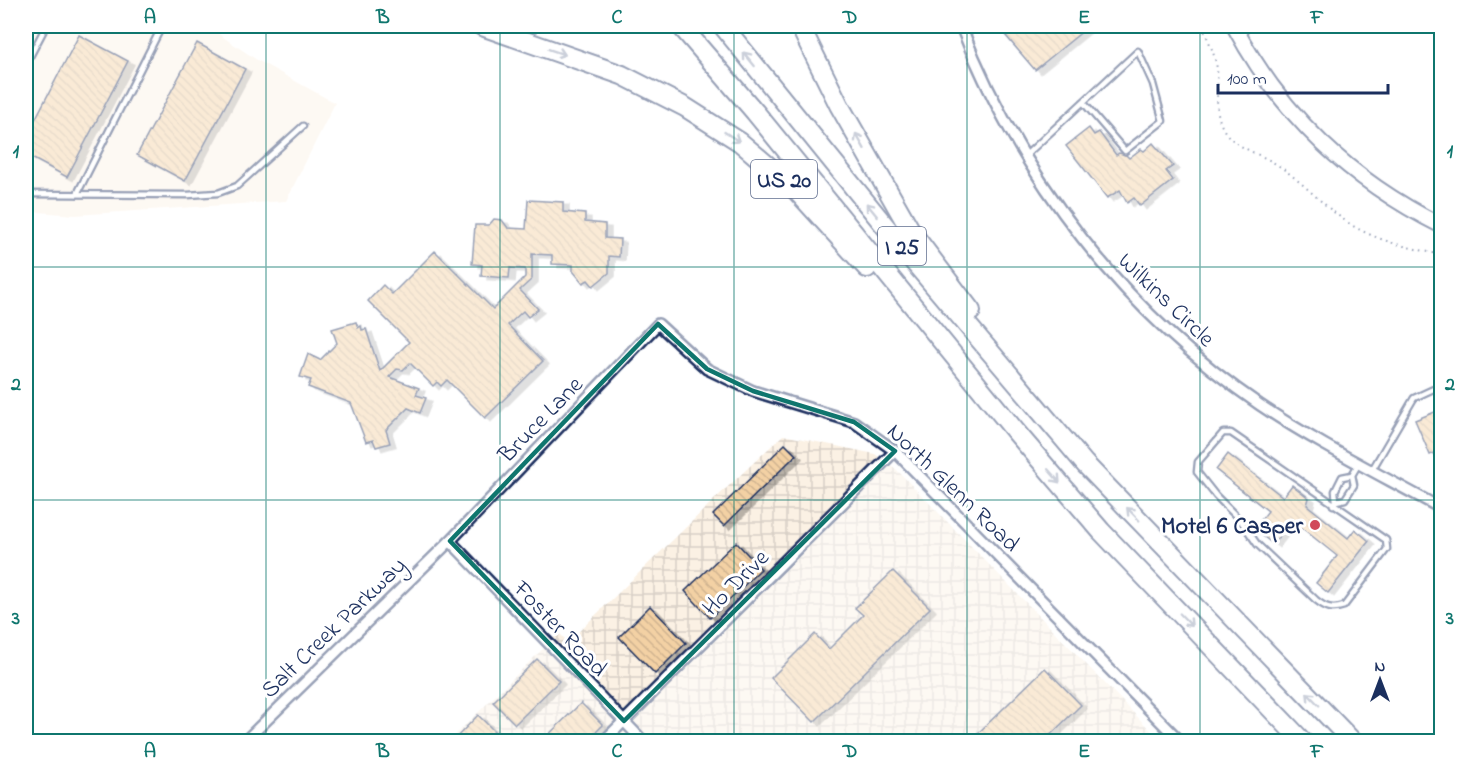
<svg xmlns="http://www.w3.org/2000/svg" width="1467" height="767" viewBox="0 0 1467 767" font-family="'Indie Flower',sans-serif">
	<defs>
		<pattern id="industrial-grid" width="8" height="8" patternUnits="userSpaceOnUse" patternTransform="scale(1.5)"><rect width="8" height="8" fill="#fbf1e4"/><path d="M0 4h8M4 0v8" fill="none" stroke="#d7cfc6"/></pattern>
		<pattern id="building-back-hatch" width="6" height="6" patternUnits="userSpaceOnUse" patternTransform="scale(1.5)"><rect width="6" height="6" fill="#f3d1a4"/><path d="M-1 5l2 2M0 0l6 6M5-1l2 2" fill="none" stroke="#d0b490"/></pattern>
		<filter id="shadow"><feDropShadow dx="6" dy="3.5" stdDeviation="0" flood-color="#0004"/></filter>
	</defs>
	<rect width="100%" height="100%" fill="#fff"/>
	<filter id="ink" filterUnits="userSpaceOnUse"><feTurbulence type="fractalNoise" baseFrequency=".0167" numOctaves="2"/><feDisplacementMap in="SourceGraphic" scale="12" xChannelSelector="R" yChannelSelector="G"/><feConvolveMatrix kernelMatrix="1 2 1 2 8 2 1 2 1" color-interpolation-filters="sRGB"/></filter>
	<g filter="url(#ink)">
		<polygon fill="#fbf1e4" points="26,26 198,26 217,33 257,60 335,103 286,201 75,215 26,211"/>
		<polygon fill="url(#industrial-grid)" points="783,435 875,454 896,469 1161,741 448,742 559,633 568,642 716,498"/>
		<g fill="url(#building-back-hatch)" stroke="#1b2f5e" stroke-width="1.5" filter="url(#shadow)">
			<polygon points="1019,26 1089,26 1035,70 1006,36"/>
			<polygon points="79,35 128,61 67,177 26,155 26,137"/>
			<polygon points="197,43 245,69 185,181 137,155"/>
			<polygon points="1089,128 1094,135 1099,132 1116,155 1119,153 1126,155 1129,158 1141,149 1144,151 1153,143 1173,166 1166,171 1173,180 1140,206 1134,198 1127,203 1120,190 1107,198 1066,146"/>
			<polygon points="528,200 563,202 563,212 585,214 585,222 605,224 605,238 620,239 619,257 609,256 609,273 593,286 588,280 583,283 573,271 573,265 552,264 552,255 532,254 532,279 520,290 538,309 528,317 523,311 508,325 543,361 485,418 447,380 441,386 437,382 433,386 410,363 403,370 397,369 389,377 419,388 416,395 426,398 420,413 408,408 386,430 390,443 376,447 373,440 366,442 351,403 308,387 311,380 300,377 308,354 320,360 337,343 332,329 356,322 358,328 361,326 362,330 366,329 380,371 409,342 368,301 383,285 392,294 435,251 493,309 525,277 525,269 510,268 509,278 481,276 482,265 472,264 475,225 489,225 494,219 502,220 508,228 526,229"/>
			<polygon points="1442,409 1442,450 1430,455 1415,420"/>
			<polygon points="785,444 796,455 724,526 713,515"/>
			<polygon points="1228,454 1283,497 1292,485 1309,498 1307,505 1348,538 1355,529 1369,541 1328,593 1316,583 1337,556 1292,520 1273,544 1254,529 1268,511 1216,470"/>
			<polygon points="736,542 761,569 710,618 685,591"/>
			<polygon points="893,571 930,608 814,722 771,678 815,634 829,649 863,615 855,608"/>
			<polygon points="650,606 686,643 655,674 619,637"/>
			<polygon points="537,659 559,681 515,724 493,702"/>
			<polygon points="1045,668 1081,705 1043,742 972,742 971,740"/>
			<polygon points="581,703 603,725 586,742 541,742"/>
			<polygon points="478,715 500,737 496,742 452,742"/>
		</g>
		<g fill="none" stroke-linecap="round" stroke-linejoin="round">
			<defs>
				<g id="lane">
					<polyline points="26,64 46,26"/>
					<polyline points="1025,156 1138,51 1153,84 1163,121 1125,151 1083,102"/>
					<polyline points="26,194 188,195 218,193 237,186 303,126"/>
					<polyline points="77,194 162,26"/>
					<path d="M1223,433h8l155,107 1,9 -43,57c-12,4 -18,2 -28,-6l-59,-56 -16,-23 -25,-25 -19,-24 1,-10z"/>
					<polyline points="1372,470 1414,398 1442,385"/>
					<polyline points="1336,501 1335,491 1342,477 1352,475"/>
					<polyline points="1333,505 1336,501 1345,499 1354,485 1352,475 1359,463"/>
				</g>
				<g id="street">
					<path d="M961,26c59,152 164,287 299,379 58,39 121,70 182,104"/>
					<polyline points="450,541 644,742"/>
					<polyline points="244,742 450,541 658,324 707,369 753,391 854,422 895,451 1181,742"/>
					<polyline points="603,742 895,451"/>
				</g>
				<path id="secondary" d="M1234,26c48,90 116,154 208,200"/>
				<g id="highway">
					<polyline points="482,26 622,75 685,107 740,142 795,189 867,268"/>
					<polyline points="681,26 755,112 1016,432 1101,531 1303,742"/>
					<polyline points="723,26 915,263 1085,464 1353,742"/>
					<polyline points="800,26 839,105 912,233 971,311"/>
				</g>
			</defs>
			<use href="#lane" stroke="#1b2f5e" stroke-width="9"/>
			<use href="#street" stroke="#1b2f5e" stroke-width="14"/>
			<use href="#secondary" stroke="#1b2f5e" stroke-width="18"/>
			<use href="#highway" stroke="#1b2f5e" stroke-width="22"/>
			<path stroke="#1b2f5e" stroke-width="2" stroke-dasharray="1.5 4.5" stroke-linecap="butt" d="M1202,26c6,13 13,28 15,43 2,18 -3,38 4,55 9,24 38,28 58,42 25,17 45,41 71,58 26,17 61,24 92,31"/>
			<use href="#lane" stroke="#fff" stroke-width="4.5"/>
			<use href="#street" stroke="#fff" stroke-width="9"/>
			<use href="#secondary" stroke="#fff" stroke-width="14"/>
			<use href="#highway" stroke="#fff" stroke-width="18"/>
		</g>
		<defs><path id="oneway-shaft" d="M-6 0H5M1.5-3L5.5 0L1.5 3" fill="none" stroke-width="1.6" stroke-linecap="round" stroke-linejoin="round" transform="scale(1.5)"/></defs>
		<g stroke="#8d97ae">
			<use href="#oneway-shaft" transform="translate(557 52) rotate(19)"/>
			<use href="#oneway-shaft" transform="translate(749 59) rotate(-129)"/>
			<use href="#oneway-shaft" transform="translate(732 137) rotate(33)"/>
			<use href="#oneway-shaft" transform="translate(860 141) rotate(-120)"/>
			<use href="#oneway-shaft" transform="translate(872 210) rotate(-129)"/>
			<use href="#oneway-shaft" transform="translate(1054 476) rotate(49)"/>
			<use href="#oneway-shaft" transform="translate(1133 514) rotate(-134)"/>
			<use href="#oneway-shaft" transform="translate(1186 620) rotate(46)"/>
			<use href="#oneway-shaft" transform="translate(1313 699) rotate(-134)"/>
		</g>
	</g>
	<path d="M0 0H1467V767H0ZM658,324l49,45 46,22 101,31 41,29 -271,270 -174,-180z" fill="#fff" fill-opacity=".55" fill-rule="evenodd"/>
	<path fill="none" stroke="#0f766e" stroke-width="4.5" stroke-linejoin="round" d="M658,324l49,45 46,22 101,31 41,29 -271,270 -174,-180z"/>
	<path fill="none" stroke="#0f766e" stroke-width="1.5" stroke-opacity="0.55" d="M266,26v716M500,26v716M734,26v716M967,26v716M1200,26v716M26,267h1416M26,500h1416"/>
	<circle fill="#d1495b" stroke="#fff" stroke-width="2" cx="1315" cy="525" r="6"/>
	<g text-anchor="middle" stroke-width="6" stroke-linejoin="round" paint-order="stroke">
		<g fill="#fff" stroke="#5f6d8e" stroke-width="1.5">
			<rect x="751" y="160" width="66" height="38" rx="4.5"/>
			<rect x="878" y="227" width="48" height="38" rx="4.5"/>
		</g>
		<g font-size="22" font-weight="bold" fill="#1b2f5e">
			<text x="784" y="187">US 20</text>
			<text x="902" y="254">I 25</text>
		</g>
		<g font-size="24" fill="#1b2f5e" stroke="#fff">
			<text transform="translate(1167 299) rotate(44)" y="8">Wilkins Circle</text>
			<text transform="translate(540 419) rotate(-46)" y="8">Bruce Lane</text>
			<text transform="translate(954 487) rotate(44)" y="8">North Glenn Road</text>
			<text transform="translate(735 582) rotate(-45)" y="8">Ho Drive</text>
			<text transform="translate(333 627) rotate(-44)" y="8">Salt Creek Parkway</text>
			<text transform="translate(561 628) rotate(46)" y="8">Foster Road</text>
		</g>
		<g font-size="24" font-weight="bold" fill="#1b2f5e" stroke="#fff" text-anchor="end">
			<text x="1303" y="533">Motel 6 Casper</text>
		</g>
	</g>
	<rect width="1467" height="767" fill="none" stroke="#fff" stroke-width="66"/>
	<g transform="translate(1380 680)" stroke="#ffffff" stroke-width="4.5" paint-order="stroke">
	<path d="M0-4.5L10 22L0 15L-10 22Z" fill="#1b2f5e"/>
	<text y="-9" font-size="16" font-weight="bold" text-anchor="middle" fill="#1b2f5e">N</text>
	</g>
	<path d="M1218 84v9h170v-9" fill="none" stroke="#1b2f5e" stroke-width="3"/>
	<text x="1227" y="84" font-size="18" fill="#1b2f5e" stroke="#ffffff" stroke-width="4.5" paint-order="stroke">100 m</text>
	<rect x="33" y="33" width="1401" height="701" fill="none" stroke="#0f766e" stroke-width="2"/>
	<g font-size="20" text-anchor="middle" font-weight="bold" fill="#0f766e">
		<text x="150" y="23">A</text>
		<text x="383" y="23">B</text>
		<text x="617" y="23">C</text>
		<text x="850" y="23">D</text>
		<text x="1084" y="23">E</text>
		<text x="1317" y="23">F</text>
		<text x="16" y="157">1</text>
		<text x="1450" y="157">1</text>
		<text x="16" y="390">2</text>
		<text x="1450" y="390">2</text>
		<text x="16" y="624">3</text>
		<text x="1450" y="624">3</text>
		<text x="150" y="757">A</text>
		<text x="383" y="757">B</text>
		<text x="617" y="757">C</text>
		<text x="850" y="757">D</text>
		<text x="1084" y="757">E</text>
		<text x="1317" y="757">F</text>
	</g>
</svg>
